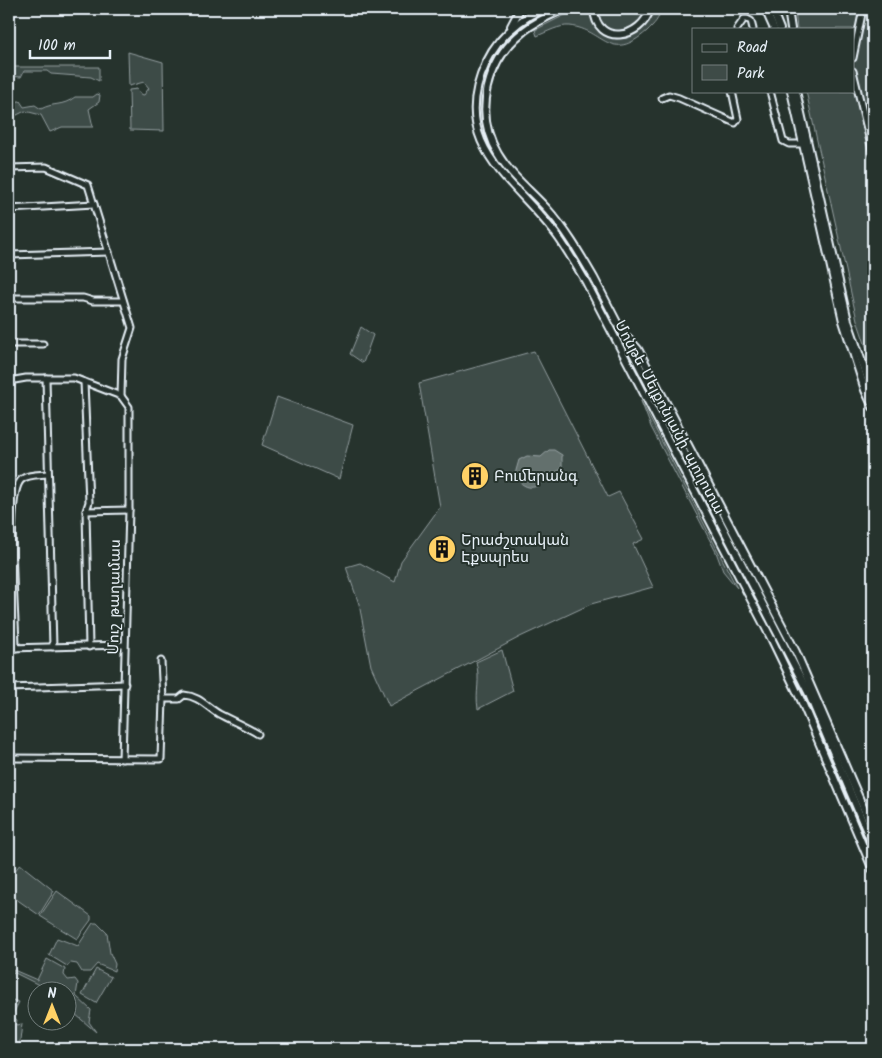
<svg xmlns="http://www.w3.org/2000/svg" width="882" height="1058" viewBox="0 0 882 1058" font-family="Kalam,'Noto Sans Armenian',sans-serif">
	<rect width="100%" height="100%" fill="#26332d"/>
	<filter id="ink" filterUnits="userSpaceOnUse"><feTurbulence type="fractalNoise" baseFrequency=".02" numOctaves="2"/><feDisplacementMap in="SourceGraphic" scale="10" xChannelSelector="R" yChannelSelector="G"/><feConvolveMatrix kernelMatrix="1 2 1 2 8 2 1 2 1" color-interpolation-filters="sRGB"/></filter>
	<g filter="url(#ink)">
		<g fill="#3e4b47" stroke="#939ea0">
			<path d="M550,9h9c-30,11 -56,30 -69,61 -27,67 18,99 57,144 16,18 29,38 41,59l-3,2 -80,-100 -14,-20 -10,-26 -1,-36 13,-37 24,-28z"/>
			<path d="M577,9h13c2,16 11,25 26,30 19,-2 32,-13 38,-30h6c0,10 -6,15 -13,22 -38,33 -42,-1 -77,-5 -11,-1 -23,6 -33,10l-2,-6z"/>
			<path d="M597,9h50c-8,27 -45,32 -50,0z"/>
			<polygon points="795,9 873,9 873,367 857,320 806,91 853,91 853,29 797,29"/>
			<polygon points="128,52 163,62 164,131 130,130 129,90 137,89 140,94 144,95 149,88 144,82 129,86"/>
			<polygon points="9,67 99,67 99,81 91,77 51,74 47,71 24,71 21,77 9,76"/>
			<path d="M97,94l3,1 -1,7 -10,7 4,18h-31l-12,5 -9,-17 -16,-4 -10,5h-6v-14l11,-1 4,6 11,-2 6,4c13,-7 21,-2 34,-12h18z"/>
			<polygon points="361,327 373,335 363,363 350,354"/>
			<polygon points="534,351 608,497 619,492 644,539 633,544 653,587 591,604 520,637 389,706 371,666 359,604 346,567 360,563 395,582 401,561 440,507 419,383"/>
			<polygon points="648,390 798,681 873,855 873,863 795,682 645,392"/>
			<polygon points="277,397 353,425 339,479 262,445"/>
			<polygon points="641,401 737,588 723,571 716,552 651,427"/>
			<path d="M502,650l11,41 -35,18c-3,-18 3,-28 -2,-47z"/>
			<polygon points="20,864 54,891 39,915 9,894 9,879"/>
			<polygon points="57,891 91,916 91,920 77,939 40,916"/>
			<polygon points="93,923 97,923 107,933 110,953 115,964 114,971 97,964 90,972 82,972 77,964 71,963 67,966 49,955 57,938 78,946"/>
			<polygon points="47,959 65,969 64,975 68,980 75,979 78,983 76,996 91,1010 89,1022 96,1032 68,1008 68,990 49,990 13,972 11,976 9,975 9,968 37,980"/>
			<polygon points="96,969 111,977 96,1003 82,995"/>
			<polygon points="9,999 19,1002 12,1016 17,1020 16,1025 22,1024 19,1049 9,1049"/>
		</g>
		<path fill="#636f6d" stroke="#98a3a5" d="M549,450h5l8,5v13c-5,5 -9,4 -14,7 -4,2 -5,6 -8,9 -10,8 -22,0 -25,-10l4,-14 8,-4 14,1z"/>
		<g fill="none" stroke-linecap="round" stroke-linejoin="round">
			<defs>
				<g id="minor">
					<polyline points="737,29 744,19 747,19 751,21 753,29"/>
					<polyline points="853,58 863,9"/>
					<polyline points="853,71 873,154"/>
					<polyline points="770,91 783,141 789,144 803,144"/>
					<polyline points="662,98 669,95 679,98 735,123 738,119 732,91"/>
					<polyline points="9,168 46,167 88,185 132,328 122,359 121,396"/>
					<polyline points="9,209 94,204"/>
					<polyline points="9,255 109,252"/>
					<polyline points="9,298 83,298 93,301 123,301"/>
					<polyline points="9,344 43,344"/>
					<polyline points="46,378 53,647"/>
					<polyline points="9,381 26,378 74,378 121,396 129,407 129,510 122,759"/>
					<polyline points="84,382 89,502 86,511 89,647"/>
					<polyline points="86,511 129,510"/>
					<polyline points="9,648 124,645"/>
					<path d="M16,648c0,-28 -11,-152 5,-168 6,-6 19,-5 26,-6"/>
					<polyline points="161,661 163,699"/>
					<polyline points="9,688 125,684"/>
					<path d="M9,758l152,1 2,-60h16l5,-4c15,1 23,12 35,19 13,7 26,12 39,20"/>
				</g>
				<g id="major">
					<path d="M542,9c-26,12 -44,29 -56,54 -39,83 31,118 72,174 10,14 19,30 28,45l186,358 29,60 72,170"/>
					<path d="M564,9c-13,6 -28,12 -40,22 -37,29 -51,82 -26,123 13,22 34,38 51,57 18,20 31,43 45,67l214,414 65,154"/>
					<path d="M594,9c2,38 48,30 56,0"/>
					<polyline points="765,9 774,29"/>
					<polyline points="772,9 780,29"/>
					<polyline points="788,9 791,29"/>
					<polyline points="511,26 520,9"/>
					<polyline points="791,91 843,321 865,390 873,407"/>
					<polyline points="796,91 848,321 873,394"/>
					<polyline points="629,339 638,349 796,652 873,830"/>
				</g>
			</defs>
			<use href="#minor" stroke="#e8f1f8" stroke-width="9"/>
			<use href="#major" stroke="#e8f1f8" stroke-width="10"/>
			<use href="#minor" stroke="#26332d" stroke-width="5"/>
			<use href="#major" stroke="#26332d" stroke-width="6"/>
		</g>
	</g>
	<defs>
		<symbol id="building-disc" viewBox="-11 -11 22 22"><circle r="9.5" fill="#ffd166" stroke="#26332d"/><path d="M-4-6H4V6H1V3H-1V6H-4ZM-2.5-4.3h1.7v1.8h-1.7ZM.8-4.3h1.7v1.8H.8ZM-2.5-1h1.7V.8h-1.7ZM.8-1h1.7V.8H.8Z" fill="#111"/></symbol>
	</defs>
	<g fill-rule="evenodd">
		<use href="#building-disc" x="459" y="460" width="32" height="32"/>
		<use href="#building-disc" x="426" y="533" width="32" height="32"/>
	</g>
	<g text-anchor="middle" stroke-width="4" stroke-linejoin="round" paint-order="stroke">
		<g font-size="15" fill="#e8f1f8" stroke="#26332d">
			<text transform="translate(670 417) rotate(62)" y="5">Մոնթե Մելքոնյանի պողոտա</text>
			<text transform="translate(114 597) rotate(-89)" y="5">Մուշ թաղամաս</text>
		</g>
		<g font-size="15" fill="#e8f1f8" stroke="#26332d" text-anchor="start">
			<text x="494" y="481">Բումերանգ</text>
			<text x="461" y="545">Երաժշտական<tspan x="461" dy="17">Էքսպրես</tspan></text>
		</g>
	</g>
	<rect width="882" height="1058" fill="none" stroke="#26332d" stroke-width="30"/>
	<rect x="15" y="15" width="852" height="1028" fill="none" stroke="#e8f1f8" stroke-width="2" filter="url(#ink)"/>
	<rect x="692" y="28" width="162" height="65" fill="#26332d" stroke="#747f7e"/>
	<rect x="702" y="44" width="25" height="8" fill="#26332d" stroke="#747f7e"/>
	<text x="737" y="52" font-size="15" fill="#e8f1f8">Road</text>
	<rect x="702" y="65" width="25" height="15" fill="#3e4b47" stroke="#747f7e"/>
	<text x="737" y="78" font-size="15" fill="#e8f1f8">Park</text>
	<g transform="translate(52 1006)"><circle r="24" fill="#26332d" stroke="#747f7e"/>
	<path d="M0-4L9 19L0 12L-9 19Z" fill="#ffd166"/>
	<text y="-8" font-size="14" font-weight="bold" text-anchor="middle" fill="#e8f1f8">N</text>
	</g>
	<path d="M30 50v8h80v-8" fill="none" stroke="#e8f1f8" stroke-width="2.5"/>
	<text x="38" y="50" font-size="15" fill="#e8f1f8" stroke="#26332d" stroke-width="4" paint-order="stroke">100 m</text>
</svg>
